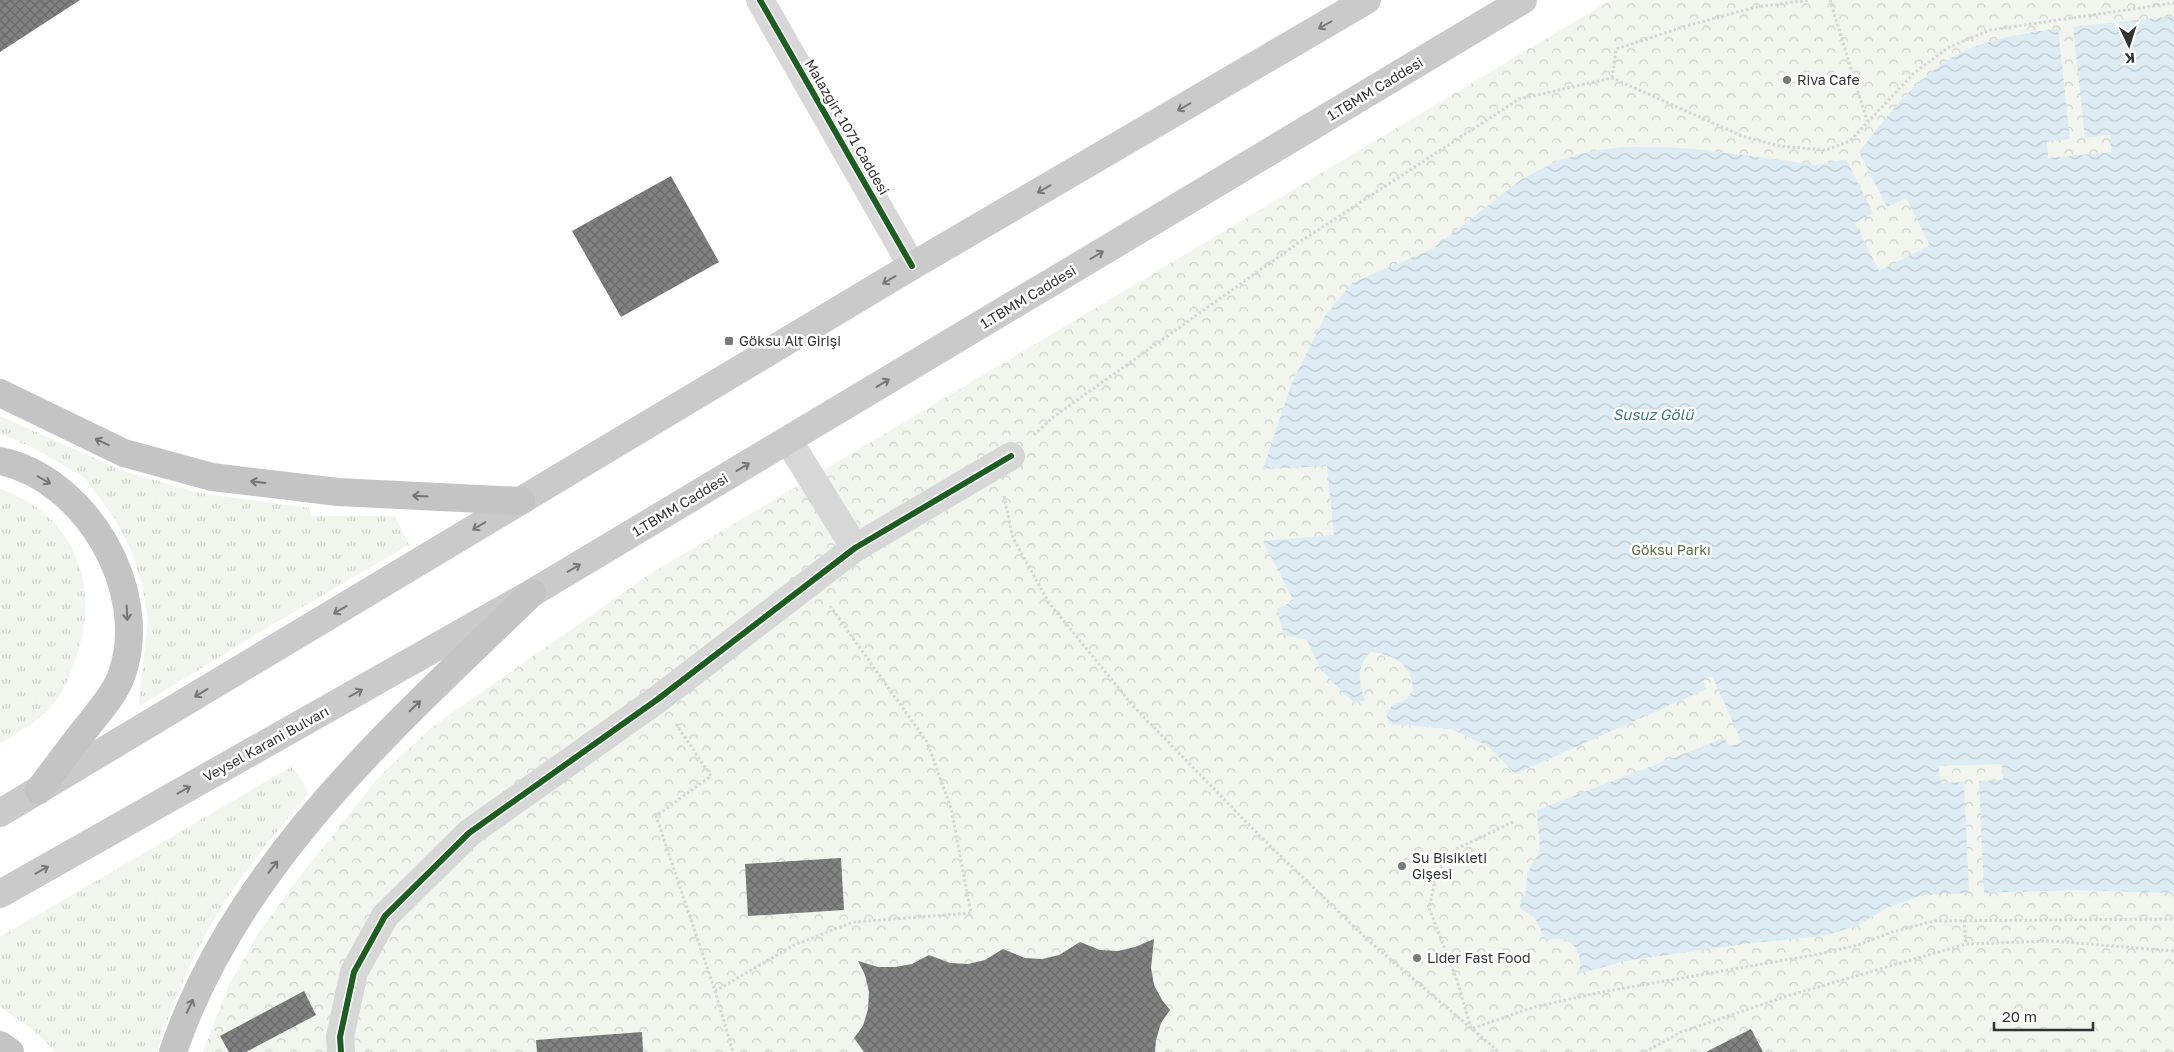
<svg xmlns="http://www.w3.org/2000/svg" width="2174" height="1052" viewBox="0 0 2174 1052" font-family="'Golos Text',sans-serif">
	<defs>
		<pattern id="grass-tufts" width="24" height="20" patternUnits="userSpaceOnUse" patternTransform="scale(1.25)"><rect width="24" height="20" fill="#f1f5ed"/><path d="M3 7l-1-3M5 7V3M7 7l1-3M15 17l-1-3M17 17v-4M19 17l1-3" fill="none" stroke="#cfd2cc"/></pattern>
		<pattern id="park-crowns" width="20" height="18" patternUnits="userSpaceOnUse" patternTransform="scale(1.25)"><rect width="20" height="18" fill="#f1f5ed"/><path d="M2 6a3 3 0 1 1 6 0M12 15a3 3 0 1 1 6 0" fill="none" stroke="#cfd2cc"/></pattern>
		<pattern id="water-waves" width="16" height="10" patternUnits="userSpaceOnUse" patternTransform="scale(1.25)"><rect width="16" height="10" fill="#ddebf3"/><path d="M0 5q4-4 8 0t8 0" fill="none" stroke="#becad1"/></pattern>
		<pattern id="building-cross-hatch" width="8" height="8" patternUnits="userSpaceOnUse" patternTransform="scale(1.25)"><rect width="8" height="8" fill="#818181"/><path d="M0 0l8 8M0 8l8-8" fill="none" stroke="#6a6a6a"/></pattern>
	</defs>
	<rect width="100%" height="100%" fill="#fff"/>
	<g fill="url(#grass-tufts)">
		<polygon points="0,416 123,471 199,493 309,508 311,516 395,516 409,545 273,624 138,707 148,620 142,585 132,552 115,519 84,477 35,449 0,433"/>
		<path d="M0,489c76,27 101,96 76,169 -6,17 -12,34 -24,48 -14,16 -35,27 -52,38z"/>
		<path d="M291,767l10,12 7,15c-32,39 -66,78 -92,122 -25,43 -44,88 -59,136h-101l-24,-23 -32,-22v-70z"/>
	</g>
	<polygon fill="url(#park-crowns)" points="1611,0 2174,0 2174,1052 203,1052 228,987 258,934 295,883 378,778 432,727 650,574"/>
	<path fill="url(#water-waves)" d="M2174,16v877l-100,-3 -90,3 -5,-112 24,-1 -1,-16 -63,2 1,17 24,-1 5,111 -46,2 -36,13 -31,18 -32,10 -81,8 -118,17 -47,13c9,-22 -10,-43 -32,-33l-11,-23 -15,-10 1,-8 5,-9 1,-17 13,-24 -3,-40 188,-72 4,9 13,-5 -30,-66 -9,4 3,9 -191,85 -27,-28 -37,-17 -61,-5 -4,-9 7,-11 12,-3 8,-11c-1,-4 -1,-11 -3,-15 -7,-16 -25,-22 -40,-23 -15,18 -11,29 -5,49l-11,1c-24,-21 -35,-32 -47,-62l-23,-5 -7,-26 17,-8 -31,-60 71,-6 -7,-69 -64,3 28,-84 34,-69 27,-33 80,-34 90,-70 37,-19 33,-9 30,-4h43l41,3 110,15 30,-6 27,54 -18,10 24,48 51,-26 -24,-47 -19,9 -28,-55c31,-39 63,-83 110,-103 28,-12 60,-16 89,-21l12,111 -23,3 1,16 63,-6 -1,-17 -25,3 -12,-111z"/>
	<g fill="url(#building-cross-hatch)">
		<polygon points="0,0 80,0 0,52"/>
		<polygon points="671,176 719,262 621,317 572,231"/>
		<polygon points="841,858 844,910 748,916 745,864"/>
		<polygon points="1154,939 1151,968 1154,985 1162,1000 1170,1010 1161,1023 1156,1040 1155,1052 864,1052 854,1038 863,1026 868,1009 869,992 865,975 858,961 878,967 895,967 912,964 929,955 950,963 968,964 985,960 1003,949 1025,958 1042,959 1059,955 1080,942 1100,950 1118,951 1135,947"/>
		<polygon points="304,991 316,1015 246,1052 229,1052 220,1036"/>
		<polygon points="1751,1029 1763,1052 1706,1052"/>
		<polygon points="642,1032 643,1052 537,1052 536,1040"/>
	</g>
	<g fill="none" stroke-linecap="round" stroke-linejoin="round">
		<g stroke="#d6d6d6" stroke-width="3" stroke-dasharray="2.5 2.5" stroke-linecap="butt">
			<polyline points="1830,0 1867,121"/>
			<polyline points="1612,78 1616,49 1686,26 1756,7 1810,0"/>
			<polyline points="1034,435 1052,418 1298,243 1519,99 1612,78 1742,136 1779,146 1826,150 1850,141 1914,73 1949,47 1990,30 2174,3"/>
			<polyline points="1004,496 1013,538 1049,603 1134,707 1260,836 1370,942 1499,1052"/>
			<polyline points="676,724 711,776 656,816 715,991 733,1052"/>
			<polyline points="1513,822 1456,849 1437,872 1429,908 1457,980 1471,1029 1534,1007 1602,992 1814,955 1858,945 1892,932 1934,921 2174,919"/>
			<polyline points="1964,920 1966,944"/>
			<polyline points="715,991 796,944 854,922 971,913 951,808 927,742 830,606"/>
			<polyline points="1645,1052 1681,1032 1784,997 1966,944 2052,941 2174,951"/>
		</g>
		<g stroke="#d7d7d7" stroke-width="28">
			<polyline points="760,0 912,266"/>
			<polyline points="788,440 855,548"/>
			<polyline points="341,1052 340,1037 354,972 385,916 469,833 658,699 855,548 1011,456"/>
		</g>
		<g stroke="#cacaca" stroke-width="28">
			<polyline points="0,813 912,266 1367,0"/>
			<polyline points="0,894 532,593 1523,0"/>
		</g>
		<g stroke="#c4c4c4" stroke-width="28">
			<polyline points="0,393 124,453 212,477 338,492 521,501"/>
			<path d="M0,461c86,18 151,129 122,213 -7,20 -22,36 -35,53 -17,21 -32,42 -48,63"/>
			<polyline points="0,1045 10,1052"/>
			<path d="M173,1052c63,-187 221,-326 359,-459"/>
		</g>
		<defs>
			<g id="cycleway">
				<polyline points="760,0 912,266"/>
				<polyline points="341,1052 340,1037 354,972 385,916 469,833 658,699 855,548 1011,456"/>
			</g>
		</defs>
		<use href="#cycleway" stroke="#fff" stroke-width="9"/>
		<use href="#cycleway" stroke="#1b5e20" stroke-width="6"/>
	</g>
	<defs><path id="oneway-shaft" d="M-6 0H5M1.5-3L5.5 0L1.5 3" fill="none" stroke-width="1.6" stroke-linecap="round" stroke-linejoin="round" transform="scale(1.25)"/></defs>
	<g stroke="#777">
		<use href="#oneway-shaft" transform="translate(1325 25) rotate(150)"/>
		<use href="#oneway-shaft" transform="translate(1184 107) rotate(150)"/>
		<use href="#oneway-shaft" transform="translate(1044 189) rotate(150)"/>
		<use href="#oneway-shaft" transform="translate(1097 255) rotate(-31)"/>
		<use href="#oneway-shaft" transform="translate(889 280) rotate(149)"/>
		<use href="#oneway-shaft" transform="translate(883 383) rotate(-31)"/>
		<use href="#oneway-shaft" transform="translate(743 467) rotate(-31)"/>
		<use href="#oneway-shaft" transform="translate(479 526) rotate(149)"/>
		<use href="#oneway-shaft" transform="translate(574 568) rotate(-31)"/>
		<use href="#oneway-shaft" transform="translate(340 610) rotate(149)"/>
		<use href="#oneway-shaft" transform="translate(201 693) rotate(149)"/>
		<use href="#oneway-shaft" transform="translate(356 693) rotate(-29)"/>
		<use href="#oneway-shaft" transform="translate(184 790) rotate(-29)"/>
		<use href="#oneway-shaft" transform="translate(42 870) rotate(-29)"/>
	</g>
	<g stroke="#747474">
		<use href="#oneway-shaft" transform="translate(102 442) rotate(-155)"/>
		<use href="#oneway-shaft" transform="translate(44 480) rotate(30)"/>
		<use href="#oneway-shaft" transform="translate(258 482) rotate(-173)"/>
		<use href="#oneway-shaft" transform="translate(420 496) rotate(-177)"/>
		<use href="#oneway-shaft" transform="translate(127 613) rotate(87)"/>
		<use href="#oneway-shaft" transform="translate(415 706) rotate(-44)"/>
		<use href="#oneway-shaft" transform="translate(273 867) rotate(-52)"/>
		<use href="#oneway-shaft" transform="translate(190 1006) rotate(-65)"/>
	</g>
	<g fill="#7a7a7a" stroke="#fff" stroke-width="2">
		<circle cx="1787" cy="80" r="5"/>
		<rect x="724" y="336" width="10" height="10" rx="2.5"/>
		<circle cx="1402" cy="866" r="5"/>
		<circle cx="1417" cy="958" r="5"/>
	</g>
	<g text-anchor="middle" stroke-width="5" stroke-linejoin="round" paint-order="stroke">
		<g font-size="14" fill="#333" stroke="#fff" text-anchor="start">
			<text x="1797" y="85">Riva Cafe</text>
			<text x="739" y="346">Göksu Alt Girişi</text>
			<text x="1412" y="863">Su Bisikleti<tspan x="1412" dy="16">Gişesi</tspan></text>
			<text x="1427" y="963">Lider Fast Food</text>
		</g>
		<g font-size="14" fill="#333" stroke="#fff">
			<text transform="translate(1375 89) rotate(-31)" y="5">1.TBMM Caddesi</text>
			<text transform="translate(847 127) rotate(60)" y="5">Malazgirt 1071 Caddesi</text>
			<text transform="translate(1028 297) rotate(-31)" y="5">1.TBMM Caddesi</text>
			<text transform="translate(680 505) rotate(-31)" y="5">1.TBMM Caddesi</text>
			<text transform="translate(266 744) rotate(-29)" y="5">Veysel Karani Bulvarı</text>
		</g>
		<g font-size="14" fill="#56703f" stroke="#fff">
			<text x="1671" y="555">Göksu Parkı</text>
		</g>
		<g font-size="15" font-style="italic" fill="#3f7597" stroke="#fff">
			<text x="1653" y="420">Susuz Gölü</text>
		</g>
	</g>
	<g transform="translate(2129 45) rotate(176)" stroke="#ffffff" stroke-width="4" paint-order="stroke">
	<path d="M0-4L9 19L0 12L-9 19Z" fill="#333333"/>
	<text y="-8" font-size="14" font-weight="bold" text-anchor="middle" fill="#333333">K</text>
	</g>
	<path d="M1994 1022v8h99v-8" fill="none" stroke="#333333" stroke-width="2.5"/>
	<text x="2002" y="1022" font-size="15" fill="#333333" stroke="#ffffff" stroke-width="4" paint-order="stroke">20 m</text>
</svg>
